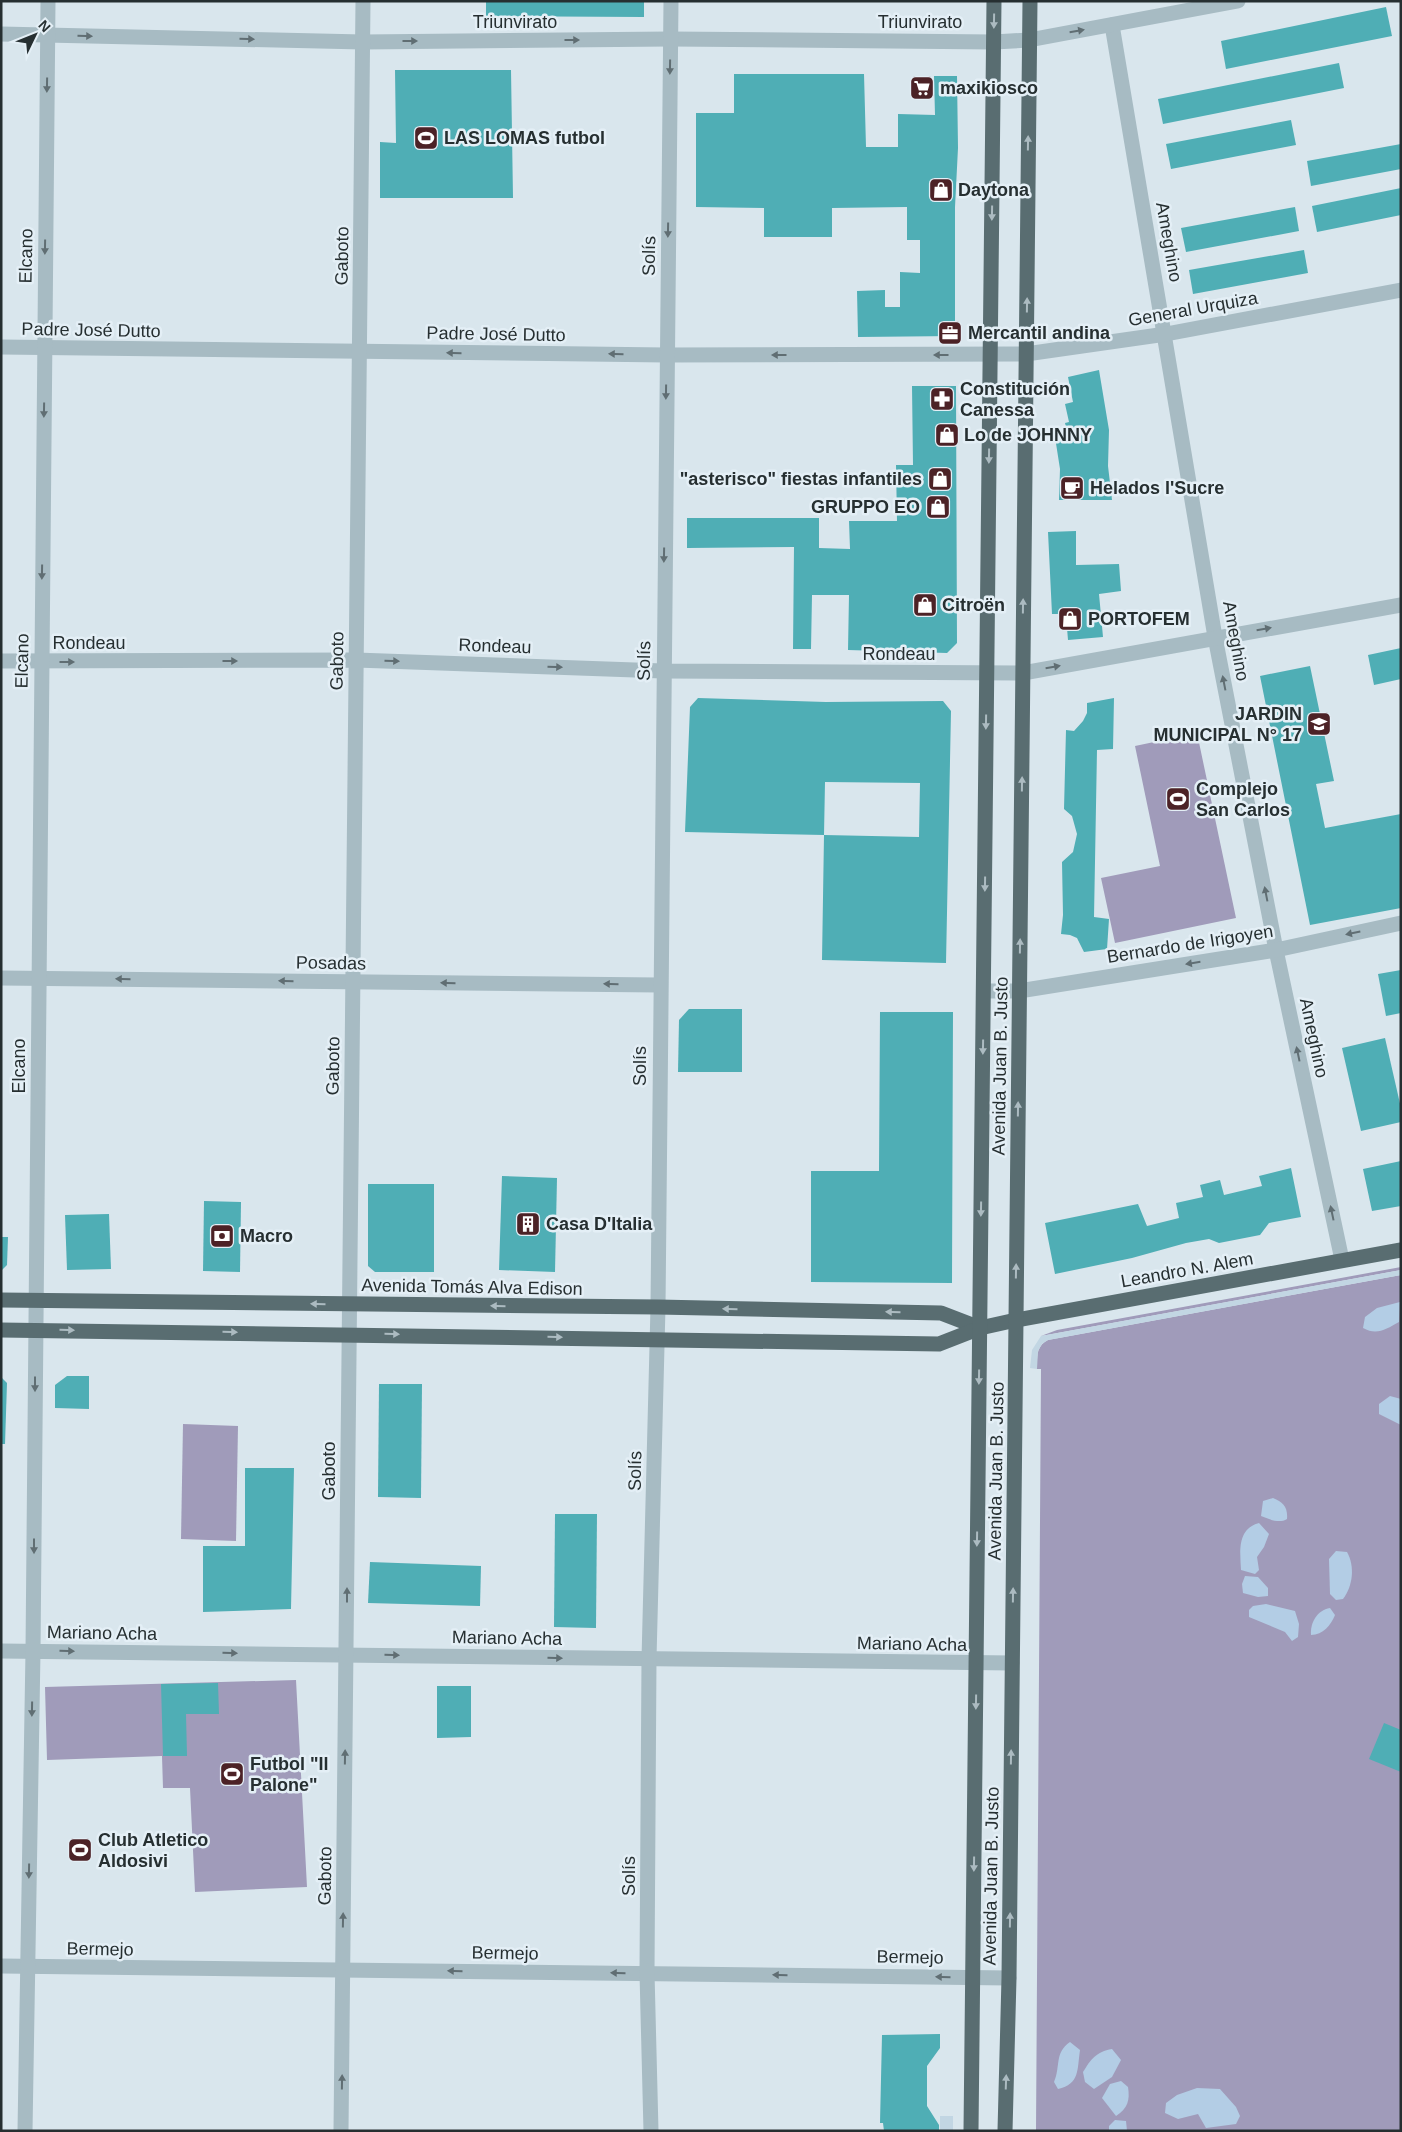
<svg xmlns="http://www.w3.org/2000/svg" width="1402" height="2132" viewBox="0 0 1402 2132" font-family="Helvetica,sans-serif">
	<rect width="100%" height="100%" fill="#d9e6ed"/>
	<g fill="#a09bba">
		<polygon points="1197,733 1236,918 1115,943 1101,878 1160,866 1135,746"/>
		<polygon points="1401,1267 1401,1270 1041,1336 1057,1330"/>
		<path d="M1401,1275v856h-365l5,-762h-4c0,-12 -1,-23 11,-29z"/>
		<polygon points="183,1424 238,1426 236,1541 181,1539"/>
		<polygon points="296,1680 307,1887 195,1892 190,1788 163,1788 162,1756 47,1760 45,1687"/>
	</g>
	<g fill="#b3cde5">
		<path d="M1400,1302l-1,20c-13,7 -22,14 -36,6l2,-11 12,-9z"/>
		<polygon points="1390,1396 1401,1399 1401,1425 1379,1414 1379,1404"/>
		<path d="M1273,1498c10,4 15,9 14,21 -8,5 -18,0 -26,-3l2,-15z"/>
		<path d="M1259,1523l10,11 -5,13 -7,10 2,13 -4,4 -14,-4c-1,-19 -4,-41 18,-47z"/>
		<path d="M1336,1551l11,1c8,14 6,34 -4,47l-7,1 -6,-6 -1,-35z"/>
		<polygon points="1245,1576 1258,1577 1268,1588 1268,1596 1258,1597 1243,1593 1242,1584"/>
		<polygon points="1266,1604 1295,1611 1299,1624 1298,1637 1292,1641 1285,1632 1249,1617 1249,1610 1253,1606"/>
		<path d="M1330,1608l5,7c-4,10 -12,20 -24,20 -1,-12 6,-25 19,-27z"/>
		<path d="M1070,2042l10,8c-3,20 0,34 -22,39l-4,-7c7,-16 0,-29 16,-40z"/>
		<path d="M1112,2049l9,11 -9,17 -18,12 -9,-7 -2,-10c8,-13 13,-20 29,-23z"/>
		<path d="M1121,2081l7,6c2,13 0,21 -12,29l-14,-18 8,-14z"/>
		<polygon points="1197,2088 1220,2089 1236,2107 1240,2116 1236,2124 1206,2128 1198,2114 1178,2119 1165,2113 1166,2103 1177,2095"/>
		<polygon points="1115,2120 1126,2121 1127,2131 1109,2131 1109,2126"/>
	</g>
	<g fill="#c2d6e3">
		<polygon points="1401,1270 1401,1275 1048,1340 1042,1344 1038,1351 1037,1369 1030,1368 1032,1350 1041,1336"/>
		<rect x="940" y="2116" width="13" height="15"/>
	</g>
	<g fill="#4faeb5">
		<polygon points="486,1 644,1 644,17 486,16"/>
		<polygon points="1386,7 1392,36 1226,69 1221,41"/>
		<polygon points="1339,63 1344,88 1163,124 1158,99"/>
		<polygon points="395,70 511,70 513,198 380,198 380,142 396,143"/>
		<polygon points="734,74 864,74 866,147 898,147 898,114 935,115 934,76 957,76 958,148 955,207 955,336 858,337 857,291 885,290 885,307 900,307 900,272 920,273 920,240 907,240 907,207 832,208 832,237 764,237 764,208 696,207 696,113 734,113"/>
		<polygon points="1291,120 1296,145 1171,169 1166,144"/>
		<polygon points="1401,144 1401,169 1311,186 1307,161"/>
		<polygon points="1401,188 1401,215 1317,232 1312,206"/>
		<polygon points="1295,207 1299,231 1186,252 1181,228"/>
		<polygon points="1304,250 1308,273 1193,294 1189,270"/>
		<polygon points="1099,370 1109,430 1108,466 1112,500 1059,500 1060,469 1055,437 1068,435 1065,423 1069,422 1065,404 1073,402 1068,377"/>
		<polygon points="912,386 956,386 957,643 947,653 848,650 849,595 812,595 811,649 793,649 794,547 687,548 687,518 819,518 819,548 850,549 849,521 897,521 896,465 913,465"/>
		<polygon points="1076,531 1076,565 1119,564 1121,591 1099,594 1103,637 1068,640 1067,628 1060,629 1059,614 1052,614 1048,532"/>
		<polygon points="1401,648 1401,679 1374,685 1368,655"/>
		<polygon points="1310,666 1334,781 1316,784 1325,828 1401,814 1401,908 1310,925 1260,676"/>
		<polygon points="698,698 826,702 943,701 951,711 946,963 822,960 824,835 919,837 920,783 825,782 824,835 685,832 690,707"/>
		<polygon points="1114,698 1113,749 1097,750 1094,917 1109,919 1107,949 1084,952 1077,938 1070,935 1061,934 1063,915 1062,862 1073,852 1077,834 1072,816 1064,809 1066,730 1074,731 1083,721 1087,713 1087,703"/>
		<polygon points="1401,970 1401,1013 1386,1016 1378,974"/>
		<polygon points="689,1009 742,1009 742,1072 678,1072 679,1020"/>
		<polygon points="880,1012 953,1012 952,1283 811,1282 811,1171 879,1171"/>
		<polygon points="1385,1038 1401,1108 1401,1122 1361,1131 1342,1048"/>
		<polygon points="1401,1161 1401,1206 1372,1211 1363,1169"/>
		<polygon points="1291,1168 1301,1217 1269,1223 1260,1235 1219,1243 1209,1239 1186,1243 1132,1258 1055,1274 1045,1223 1138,1204 1147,1226 1179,1218 1176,1203 1203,1197 1200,1185 1220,1180 1224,1195 1262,1186 1259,1176"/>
		<polygon points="502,1176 557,1178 555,1272 499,1270"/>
		<polygon points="368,1184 434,1184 434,1272 375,1272 368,1266"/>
		<polygon points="204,1201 241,1202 240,1272 203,1271"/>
		<polygon points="109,1214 111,1269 67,1270 65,1215"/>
		<polygon points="1,1237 8,1237 7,1265 1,1271"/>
		<polygon points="67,1376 89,1376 89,1409 55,1408 55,1385"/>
		<polygon points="1,1377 7,1383 5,1444 1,1444"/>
		<polygon points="379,1384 422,1384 421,1498 378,1497"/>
		<polygon points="245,1468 294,1468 291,1609 203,1612 203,1546 245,1546"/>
		<polygon points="555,1514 597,1514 596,1628 554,1627"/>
		<polygon points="370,1562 481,1566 480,1606 368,1603"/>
		<polygon points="218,1683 219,1714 186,1714 187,1756 163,1756 161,1684"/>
		<polygon points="437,1686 471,1686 471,1737 437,1738"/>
		<polygon points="1384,1723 1401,1730 1401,1772 1369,1759"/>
		<polygon points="940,2034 940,2048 927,2066 927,2106 939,2125 939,2131 884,2131 883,2123 880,2123 882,2035"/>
	</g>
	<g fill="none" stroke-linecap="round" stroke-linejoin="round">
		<g stroke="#a7bbc3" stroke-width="15">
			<polyline points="1112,25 1215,637 1276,950 1342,1260"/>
			<polyline points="1,34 363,42 670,39 994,42 1029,40 1238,1"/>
			<polyline points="1,347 666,355 1026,354 1166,334 1401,290"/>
			<polyline points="1,661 356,660 663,671 1023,673 1401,605"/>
			<polyline points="1,978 659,985"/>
			<polyline points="984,991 1019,991 1276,950 1401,923"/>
			<polyline points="1,1651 1012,1663"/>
			<polyline points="1,1966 1009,1978"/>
			<polyline points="25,2131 33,1651 48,1"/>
			<polyline points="341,2131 363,1"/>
			<polyline points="651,2131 647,1973 649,1659 658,1307 671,1"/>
		</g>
		<g stroke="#596d71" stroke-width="15">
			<polyline points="1,1300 658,1307 941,1313 980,1328"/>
			<polyline points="1,1330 939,1344 980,1328 1016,1320 1401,1250"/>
			<polyline points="971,2131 994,1"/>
			<polyline points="1005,2131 1009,1978 1030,1"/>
		</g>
	</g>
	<defs><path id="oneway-solid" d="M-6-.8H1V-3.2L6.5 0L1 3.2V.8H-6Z" transform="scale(1.25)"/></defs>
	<g fill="#acbbc1">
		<use href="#oneway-solid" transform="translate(994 21) rotate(91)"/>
		<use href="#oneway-solid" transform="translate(1028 143) rotate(-89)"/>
		<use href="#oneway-solid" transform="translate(992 213) rotate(91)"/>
		<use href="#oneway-solid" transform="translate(1027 305) rotate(-89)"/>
		<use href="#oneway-solid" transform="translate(989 456) rotate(91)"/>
		<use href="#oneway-solid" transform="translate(1023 606) rotate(-89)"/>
		<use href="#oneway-solid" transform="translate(986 722) rotate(91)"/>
		<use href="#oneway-solid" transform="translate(1022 784) rotate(-89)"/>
		<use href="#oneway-solid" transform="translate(985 884) rotate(91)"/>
		<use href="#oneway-solid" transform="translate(1020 946) rotate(-89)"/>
		<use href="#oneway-solid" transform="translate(983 1047) rotate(91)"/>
		<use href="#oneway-solid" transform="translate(1018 1109) rotate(-89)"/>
		<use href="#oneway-solid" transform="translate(981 1209) rotate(91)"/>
		<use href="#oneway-solid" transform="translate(1016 1271) rotate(-89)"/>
		<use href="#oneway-solid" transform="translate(318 1304) rotate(-179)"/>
		<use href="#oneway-solid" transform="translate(498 1306) rotate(-179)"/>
		<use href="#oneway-solid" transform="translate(730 1309) rotate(-179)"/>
		<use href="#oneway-solid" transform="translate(893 1312) rotate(-179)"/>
		<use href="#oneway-solid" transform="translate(67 1330) rotate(1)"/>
		<use href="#oneway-solid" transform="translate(230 1332) rotate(1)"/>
		<use href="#oneway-solid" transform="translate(392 1334) rotate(1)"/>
		<use href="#oneway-solid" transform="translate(555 1337) rotate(1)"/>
		<use href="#oneway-solid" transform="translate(979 1377) rotate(91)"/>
		<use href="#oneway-solid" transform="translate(977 1539) rotate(91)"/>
		<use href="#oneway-solid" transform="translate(1013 1595) rotate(-89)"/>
		<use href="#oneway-solid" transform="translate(976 1702) rotate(91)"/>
		<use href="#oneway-solid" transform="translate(1011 1757) rotate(-89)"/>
		<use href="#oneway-solid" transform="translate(974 1864) rotate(91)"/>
		<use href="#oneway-solid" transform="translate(1010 1920) rotate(-89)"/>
		<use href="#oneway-solid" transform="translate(1006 2082) rotate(-88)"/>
	</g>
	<g fill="#606e73">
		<use href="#oneway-solid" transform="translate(1077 31) rotate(-10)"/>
		<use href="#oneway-solid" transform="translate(85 36) rotate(1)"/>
		<use href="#oneway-solid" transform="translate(247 39) rotate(1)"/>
		<use href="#oneway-solid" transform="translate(572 40)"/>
		<use href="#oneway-solid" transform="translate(410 41)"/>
		<use href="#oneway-solid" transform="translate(670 67) rotate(91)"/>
		<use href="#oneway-solid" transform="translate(47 85) rotate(91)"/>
		<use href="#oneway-solid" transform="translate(668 230) rotate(91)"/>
		<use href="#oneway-solid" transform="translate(45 247) rotate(91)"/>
		<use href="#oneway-solid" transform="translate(454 353) rotate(-179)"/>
		<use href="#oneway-solid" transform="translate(616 354) rotate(-179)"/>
		<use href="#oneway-solid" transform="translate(779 355) rotate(180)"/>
		<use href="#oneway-solid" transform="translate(941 355) rotate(180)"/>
		<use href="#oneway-solid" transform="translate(666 392) rotate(91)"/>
		<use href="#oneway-solid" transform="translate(44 410) rotate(91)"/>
		<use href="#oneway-solid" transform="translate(664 555) rotate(91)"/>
		<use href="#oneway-solid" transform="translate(42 572) rotate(91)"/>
		<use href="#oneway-solid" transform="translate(1264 629) rotate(-10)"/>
		<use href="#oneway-solid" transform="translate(230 661)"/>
		<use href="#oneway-solid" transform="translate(392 661) rotate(2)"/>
		<use href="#oneway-solid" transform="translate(67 662)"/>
		<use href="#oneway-solid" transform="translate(555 667) rotate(2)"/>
		<use href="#oneway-solid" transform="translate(1053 667) rotate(-10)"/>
		<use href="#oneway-solid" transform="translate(1224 683) rotate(-101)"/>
		<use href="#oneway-solid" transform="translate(1266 894) rotate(-101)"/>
		<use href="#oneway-solid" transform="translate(1353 933) rotate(168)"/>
		<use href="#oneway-solid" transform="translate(1193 963) rotate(171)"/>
		<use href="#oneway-solid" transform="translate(123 979) rotate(-179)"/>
		<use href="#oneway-solid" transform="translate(286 981) rotate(-179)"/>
		<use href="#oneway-solid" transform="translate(448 983) rotate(-179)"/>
		<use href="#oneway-solid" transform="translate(611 984) rotate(-179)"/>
		<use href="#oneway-solid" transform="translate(1298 1054) rotate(-102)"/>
		<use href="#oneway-solid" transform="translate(1332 1213) rotate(-102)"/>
		<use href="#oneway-solid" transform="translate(35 1384) rotate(90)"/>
		<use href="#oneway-solid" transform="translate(34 1546) rotate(90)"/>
		<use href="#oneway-solid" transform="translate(347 1595) rotate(-90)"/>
		<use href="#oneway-solid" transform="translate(67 1651) rotate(1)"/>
		<use href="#oneway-solid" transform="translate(230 1653) rotate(1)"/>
		<use href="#oneway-solid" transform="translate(392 1655) rotate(1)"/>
		<use href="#oneway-solid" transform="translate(555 1658) rotate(1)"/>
		<use href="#oneway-solid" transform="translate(32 1709) rotate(91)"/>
		<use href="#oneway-solid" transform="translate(345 1757) rotate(-89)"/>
		<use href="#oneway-solid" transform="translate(29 1871) rotate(91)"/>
		<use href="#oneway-solid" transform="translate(343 1920) rotate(-89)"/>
		<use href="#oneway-solid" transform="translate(455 1971) rotate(-179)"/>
		<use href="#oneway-solid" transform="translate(618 1973) rotate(-179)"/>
		<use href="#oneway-solid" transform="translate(780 1975) rotate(-179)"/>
		<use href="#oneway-solid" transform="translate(943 1977) rotate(-179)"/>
		<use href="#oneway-solid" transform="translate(342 2082) rotate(-89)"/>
	</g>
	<defs>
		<symbol id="supermarket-square" viewBox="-11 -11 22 22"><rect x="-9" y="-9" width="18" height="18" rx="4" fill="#4c2226" stroke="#e4eff6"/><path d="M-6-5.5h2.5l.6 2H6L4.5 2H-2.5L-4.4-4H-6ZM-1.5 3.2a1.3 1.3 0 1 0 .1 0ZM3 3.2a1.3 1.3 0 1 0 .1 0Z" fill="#fff"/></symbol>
		<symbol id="stadium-square" viewBox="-11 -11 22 22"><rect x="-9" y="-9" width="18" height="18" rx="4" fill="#4c2226" stroke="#e4eff6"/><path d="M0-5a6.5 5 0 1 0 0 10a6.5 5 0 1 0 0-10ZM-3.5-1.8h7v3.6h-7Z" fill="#fff"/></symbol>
		<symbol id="shop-square" viewBox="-11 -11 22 22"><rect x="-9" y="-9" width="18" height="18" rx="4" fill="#4c2226" stroke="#e4eff6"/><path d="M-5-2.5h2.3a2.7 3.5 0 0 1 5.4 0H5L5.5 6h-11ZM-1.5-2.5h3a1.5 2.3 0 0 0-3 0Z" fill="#fff"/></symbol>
		<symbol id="office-square" viewBox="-11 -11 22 22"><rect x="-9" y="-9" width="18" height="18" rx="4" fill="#4c2226" stroke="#e4eff6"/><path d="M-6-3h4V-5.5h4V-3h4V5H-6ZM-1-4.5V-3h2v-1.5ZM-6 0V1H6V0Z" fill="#fff"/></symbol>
		<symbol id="pharmacy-square" viewBox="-11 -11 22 22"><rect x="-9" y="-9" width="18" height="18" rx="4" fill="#4c2226" stroke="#e4eff6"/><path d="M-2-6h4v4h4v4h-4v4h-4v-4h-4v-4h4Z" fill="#fff"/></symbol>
		<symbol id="cafe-square" viewBox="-11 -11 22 22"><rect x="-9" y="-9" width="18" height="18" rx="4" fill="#4c2226" stroke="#e4eff6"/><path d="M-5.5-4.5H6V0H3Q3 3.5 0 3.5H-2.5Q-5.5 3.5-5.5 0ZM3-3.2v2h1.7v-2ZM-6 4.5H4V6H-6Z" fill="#fff"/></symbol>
		<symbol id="school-square" viewBox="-11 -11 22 22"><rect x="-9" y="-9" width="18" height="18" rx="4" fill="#4c2226" stroke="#e4eff6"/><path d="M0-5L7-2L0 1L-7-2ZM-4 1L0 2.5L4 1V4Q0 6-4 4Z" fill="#fff"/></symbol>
		<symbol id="building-square" viewBox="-11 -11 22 22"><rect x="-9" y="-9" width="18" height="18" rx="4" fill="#4c2226" stroke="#e4eff6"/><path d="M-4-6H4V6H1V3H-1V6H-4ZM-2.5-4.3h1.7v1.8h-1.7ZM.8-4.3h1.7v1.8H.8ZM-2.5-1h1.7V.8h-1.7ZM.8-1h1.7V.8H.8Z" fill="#fff"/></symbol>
		<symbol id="bank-square" viewBox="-11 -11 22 22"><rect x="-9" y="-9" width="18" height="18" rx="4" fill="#4c2226" stroke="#e4eff6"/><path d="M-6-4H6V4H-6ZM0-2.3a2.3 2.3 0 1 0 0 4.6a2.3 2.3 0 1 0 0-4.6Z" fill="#fff"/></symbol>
	</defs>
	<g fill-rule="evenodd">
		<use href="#supermarket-square" x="908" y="74" width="28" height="28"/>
		<use href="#stadium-square" x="412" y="124" width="28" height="28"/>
		<use href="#shop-square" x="927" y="176" width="28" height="28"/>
		<use href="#office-square" x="936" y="319" width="28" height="28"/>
		<use href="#pharmacy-square" x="928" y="385" width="28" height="28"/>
		<use href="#shop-square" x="933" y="421" width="28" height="28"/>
		<use href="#shop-square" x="926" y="465" width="28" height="28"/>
		<use href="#cafe-square" x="1058" y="474" width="28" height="28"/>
		<use href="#shop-square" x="924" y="493" width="28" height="28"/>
		<use href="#shop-square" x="911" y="591" width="28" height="28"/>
		<use href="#shop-square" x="1056" y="605" width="28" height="28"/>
		<use href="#school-square" x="1305" y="710" width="28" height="28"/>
		<use href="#stadium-square" x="1164" y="785" width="28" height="28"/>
		<use href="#building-square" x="514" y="1210" width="28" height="28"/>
		<use href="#bank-square" x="208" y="1222" width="28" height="28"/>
		<use href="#stadium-square" x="218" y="1760" width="28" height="28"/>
		<use href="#stadium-square" x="66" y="1836" width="28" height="28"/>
	</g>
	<g text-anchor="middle" stroke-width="5" stroke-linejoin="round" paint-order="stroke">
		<g font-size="18" fill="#262f31" stroke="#e4eff6">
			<text x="515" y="28">Triunvirato</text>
			<text x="920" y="28">Triunvirato</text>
			<text transform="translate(1169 242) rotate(80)" y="6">Ameghino</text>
			<text transform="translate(26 256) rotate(-89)" y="6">Elcano</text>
			<text transform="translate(342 256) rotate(-89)" y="6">Gaboto</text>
			<text transform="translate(649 256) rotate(-89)" y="6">Solís</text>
			<text transform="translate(1193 309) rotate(-10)" y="6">General Urquiza</text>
			<text transform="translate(91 330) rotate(1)" y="6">Padre José Dutto</text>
			<text transform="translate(496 334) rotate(1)" y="6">Padre José Dutto</text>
			<text transform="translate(1236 641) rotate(80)" y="6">Ameghino</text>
			<text x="89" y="649">Rondeau</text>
			<text transform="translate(495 646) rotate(2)" y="6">Rondeau</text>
			<text x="899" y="660">Rondeau</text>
			<text transform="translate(22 661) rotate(-89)" y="6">Elcano</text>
			<text transform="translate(337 661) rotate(-89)" y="6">Gaboto</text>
			<text transform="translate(644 661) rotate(-89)" y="6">Solís</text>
			<text transform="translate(1190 944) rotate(-9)" y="6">Bernardo de Irigoyen</text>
			<text transform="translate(331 963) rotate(1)" y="6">Posadas</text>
			<text transform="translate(1314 1038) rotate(78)" y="6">Ameghino</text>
			<text transform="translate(19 1066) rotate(-90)" y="6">Elcano</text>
			<text transform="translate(333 1066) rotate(-89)" y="6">Gaboto</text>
			<text transform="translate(640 1066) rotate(-90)" y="6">Solís</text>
			<text transform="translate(1000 1066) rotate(-89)" y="6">Avenida Juan B. Justo</text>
			<text transform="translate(1187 1270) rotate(-10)" y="6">Leandro N. Alem</text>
			<text transform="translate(472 1287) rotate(1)" y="6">Avenida Tomás Alva Edison</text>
			<text transform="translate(329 1471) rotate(-90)" y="6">Gaboto</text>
			<text transform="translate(635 1471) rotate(-89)" y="6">Solís</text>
			<text transform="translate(996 1471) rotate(-89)" y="6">Avenida Juan B. Justo</text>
			<text transform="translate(102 1633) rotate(1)" y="6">Mariano Acha</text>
			<text transform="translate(507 1638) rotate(1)" y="6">Mariano Acha</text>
			<text transform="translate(912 1644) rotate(1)" y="6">Mariano Acha</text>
			<text transform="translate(325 1876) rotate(-89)" y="6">Gaboto</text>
			<text transform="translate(629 1876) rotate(-90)" y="6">Solís</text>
			<text transform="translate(991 1876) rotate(-89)" y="6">Avenida Juan B. Justo</text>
			<text transform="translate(100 1949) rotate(1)" y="6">Bermejo</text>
			<text transform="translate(505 1953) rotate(1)" y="6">Bermejo</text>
			<text transform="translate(910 1957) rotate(1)" y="6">Bermejo</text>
		</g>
		<g font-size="18" font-weight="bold" fill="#262f31" stroke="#e4eff6" text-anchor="start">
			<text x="940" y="94">maxikiosco</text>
			<text x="444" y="144">LAS LOMAS futbol</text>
			<text x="958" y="196">Daytona</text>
			<text x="968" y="339">Mercantil andina</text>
			<text x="960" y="395">Constitución<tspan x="960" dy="21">Canessa</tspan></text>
			<text x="964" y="441">Lo de JOHNNY</text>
			<text x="922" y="485" text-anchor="end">"asterisco" fiestas infantiles</text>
			<text x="1090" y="494">Helados l'Sucre</text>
			<text x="920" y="513" text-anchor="end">GRUPPO EO</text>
			<text x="942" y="611">Citroën</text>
			<text x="1088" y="625">PORTOFEM</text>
			<text x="1302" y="720" text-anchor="end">JARDIN<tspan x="1302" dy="21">MUNICIPAL N° 17</tspan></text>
			<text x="1196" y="795">Complejo<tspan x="1196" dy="21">San Carlos</tspan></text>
			<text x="546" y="1230">Casa D'Italia</text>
			<text x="240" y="1242">Macro</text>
			<text x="250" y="1770">Futbol "Il<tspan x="250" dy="21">Palone"</tspan></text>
			<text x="98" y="1846">Club Atletico<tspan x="98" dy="21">Aldosivi</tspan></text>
		</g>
	</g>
	<rect width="1402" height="2132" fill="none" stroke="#262f31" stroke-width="5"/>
	<g transform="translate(35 35) rotate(47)" stroke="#e4eff6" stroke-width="4" paint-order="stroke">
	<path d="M0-4L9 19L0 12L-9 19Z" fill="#262f31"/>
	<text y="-8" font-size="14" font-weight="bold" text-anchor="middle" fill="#262f31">N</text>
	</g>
</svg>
